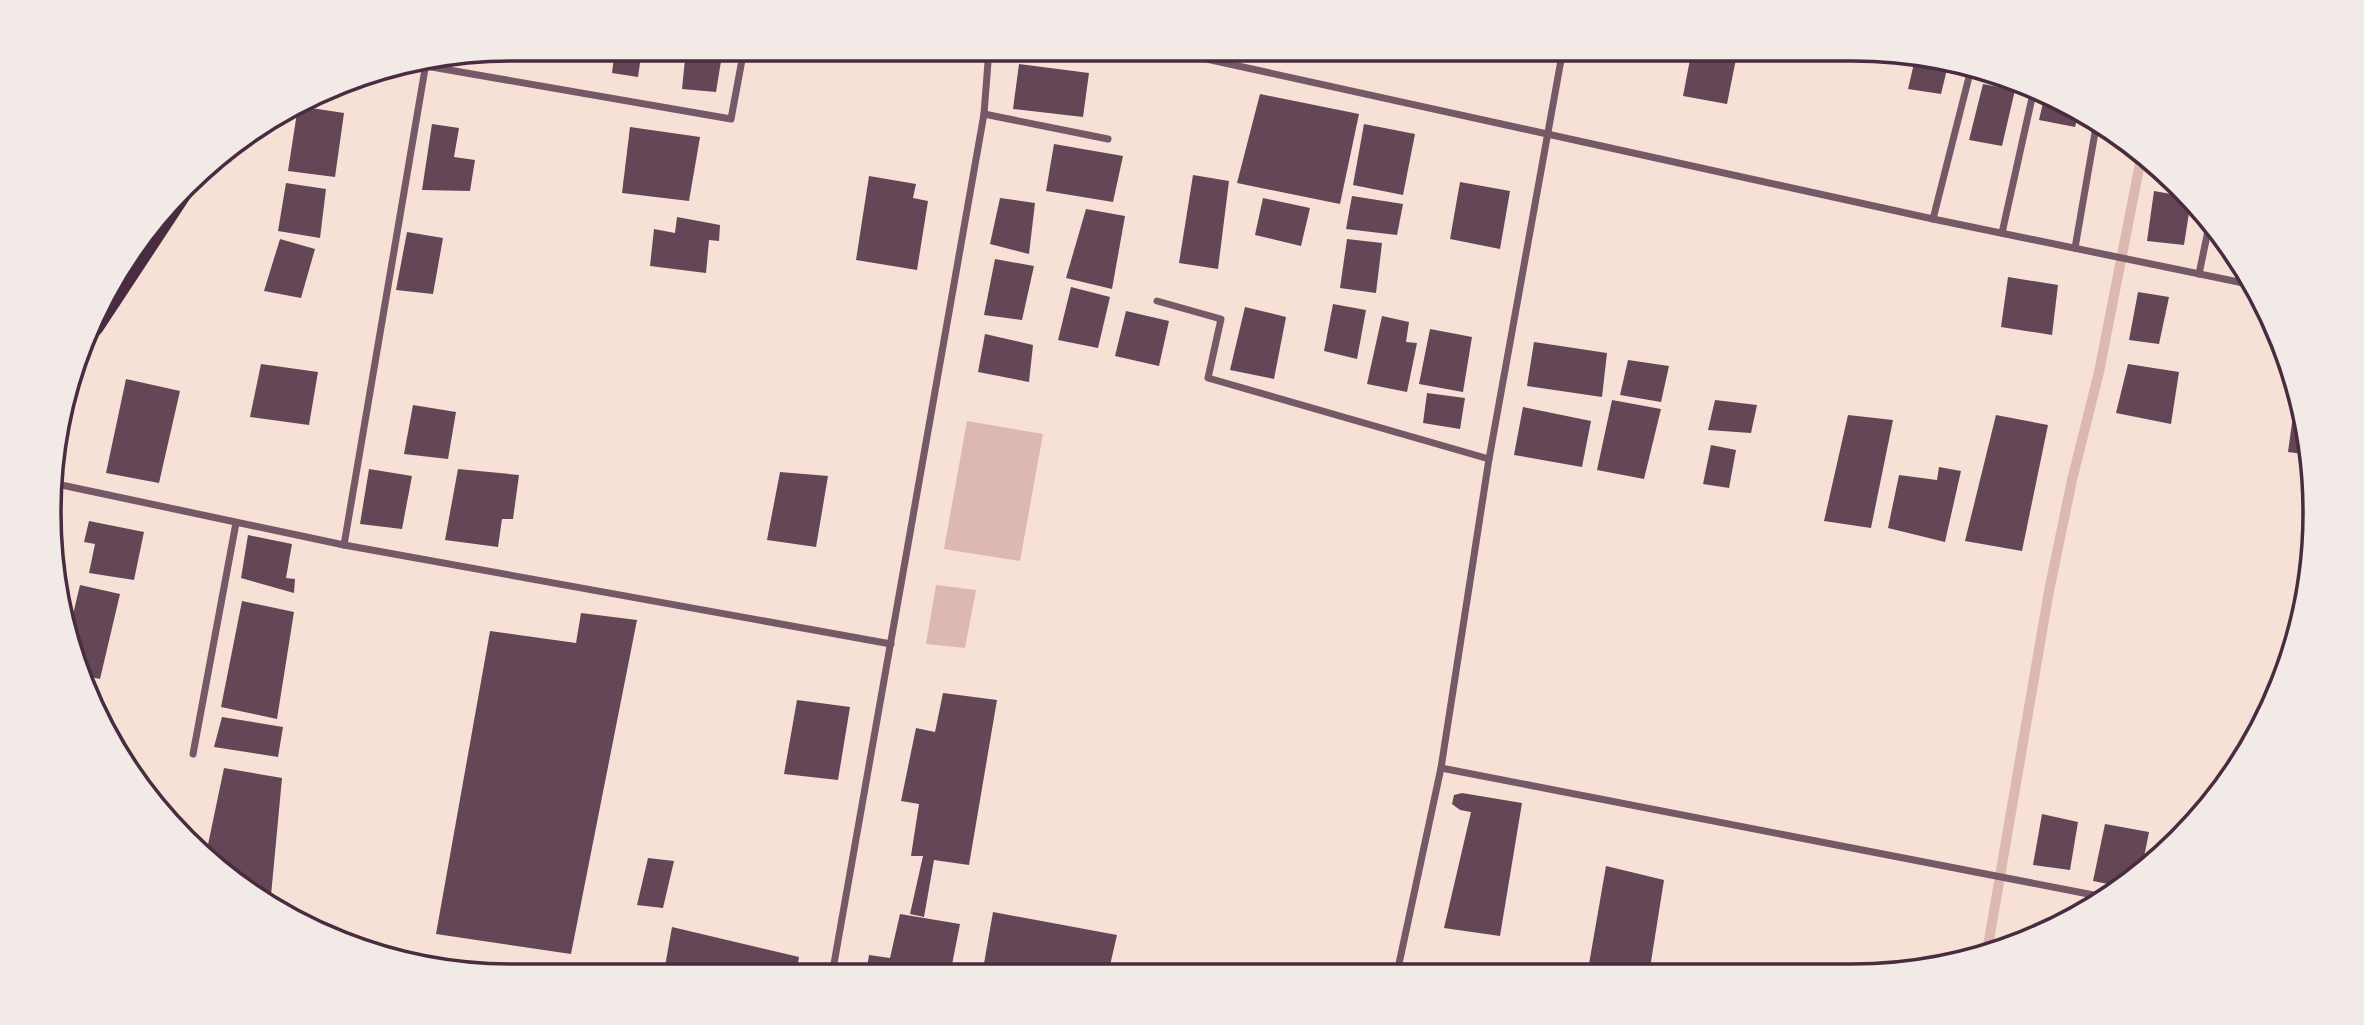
<svg xmlns="http://www.w3.org/2000/svg" width="2364" height="1025" viewBox="0 0 2364 1025" font-family="Cabin,sans-serif">
	<rect width="100%" height="100%" fill="#f7e1d7"/>
	<g fill="#dcb8b0">
		<polygon points="967,421 1043,434 1020,561 944,549"/>
		<polygon points="936,585 976,590 965,648 926,644"/>
	</g>
	<g fill="none" stroke-linecap="round" stroke-linejoin="round">
		<polyline stroke="#dcb8b0" stroke-width="10" points="1987,952 2049,591 2072,480 2099,372 2142,153"/>
	</g>
	<g fill="#644757">
		<polygon points="524,49 594,49 592,58 524,51"/>
		<polygon points="615,49 642,49 638,77 612,73"/>
		<polygon points="686,49 723,49 716,92 682,89"/>
		<polygon points="1692,49 1738,49 1727,104 1683,96"/>
		<polygon points="1915,59 1948,65 1941,94 1908,89"/>
		<polygon points="1019,64 1089,73 1083,117 1013,109"/>
		<polygon points="1983,84 2015,90 2002,146 1969,140"/>
		<polygon points="1260,94 1359,114 1340,204 1237,183"/>
		<polygon points="2045,94 2080,109 2075,127 2039,120"/>
		<polygon points="298,106 344,113 335,177 288,171"/>
		<polygon points="432,124 459,128 454,157 475,160 470,191 422,190"/>
		<polygon points="1364,124 1415,134 1403,195 1353,185"/>
		<polygon points="630,127 700,137 689,201 622,193"/>
		<polygon points="1054,144 1123,156 1113,202 1046,191"/>
		<polygon points="1193,175 1229,181 1218,269 1179,263"/>
		<polygon points="869,176 916,184 913,198 928,201 917,270 856,260"/>
		<polygon points="1460,182 1510,191 1500,249 1450,239"/>
		<polygon points="286,183 326,189 320,238 278,231"/>
		<polygon points="2154,191 2188,197 2191,200 2184,245 2147,241"/>
		<polygon points="1352,196 1403,204 1397,235 1346,229"/>
		<polygon points="1000,198 1035,203 1029,254 990,244"/>
		<polygon points="1263,198 1310,208 1301,246 1255,235"/>
		<polygon points="1086,209 1125,216 1112,289 1066,278"/>
		<polygon points="677,217 720,225 719,241 709,240 706,273 650,266 654,229 675,233"/>
		<polygon points="2220,231 2231,249 2218,247"/>
		<polygon points="407,232 443,238 433,294 396,290"/>
		<polygon points="280,239 315,249 301,298 264,291"/>
		<polygon points="1347,239 1382,243 1376,293 1340,288"/>
		<polygon points="995,259 1034,266 1022,320 984,315"/>
		<polygon points="2008,277 2058,285 2052,335 2001,327"/>
		<polygon points="1071,287 1110,297 1098,348 1058,340"/>
		<polygon points="2138,292 2169,297 2159,344 2129,340"/>
		<polygon points="1333,304 1366,310 1357,359 1324,351"/>
		<polygon points="1245,307 1286,317 1274,379 1230,370"/>
		<polygon points="1126,311 1169,321 1159,366 1115,356"/>
		<polygon points="1382,316 1409,322 1406,342 1417,343 1407,392 1367,384"/>
		<polygon points="1430,329 1472,337 1463,392 1419,384"/>
		<polygon points="985,334 1033,345 1029,382 978,372"/>
		<polygon points="1534,342 1607,353 1602,397 1527,386"/>
		<polygon points="1628,360 1669,366 1661,402 1620,395"/>
		<polygon points="261,364 318,372 309,425 250,417"/>
		<polygon points="2128,364 2179,372 2171,424 2116,413"/>
		<polygon points="126,379 180,391 159,483 106,473"/>
		<polygon points="2297,386 2299,393 2310,455 2288,452"/>
		<polygon points="1427,393 1465,398 1460,429 1423,423"/>
		<polygon points="1612,400 1661,409 1644,479 1597,470"/>
		<polygon points="1715,400 1757,405 1751,433 1708,430"/>
		<polygon points="413,405 456,412 448,459 404,454"/>
		<polygon points="1523,407 1591,421 1582,467 1514,455"/>
		<polygon points="1848,415 1893,420 1871,528 1824,521"/>
		<polygon points="1996,415 2048,425 2022,551 1965,541"/>
		<polygon points="1711,445 1736,450 1729,488 1703,484"/>
		<polygon points="1939,467 1961,471 1945,542 1888,528 1899,475 1937,480"/>
		<polygon points="369,469 412,476 402,529 360,524"/>
		<polygon points="458,469 519,475 513,519 502,519 498,547 445,540"/>
		<polygon points="780,472 828,476 816,547 767,540"/>
		<polygon points="89,521 144,532 134,580 89,573 95,544 84,542"/>
		<polygon points="248,535 292,544 286,578 295,579 294,593 241,578"/>
		<polygon points="80,585 120,594 100,679 86,676 69,631"/>
		<polygon points="242,601 294,612 277,719 221,707"/>
		<polygon points="581,613 637,620 571,954 436,934 490,631 576,643"/>
		<polygon points="943,693 997,700 969,865 934,860 924,917 910,914 923,856 911,856 919,804 901,801 916,728 935,732"/>
		<polygon points="797,700 850,707 838,780 784,774"/>
		<polygon points="222,717 283,727 278,757 214,747"/>
		<polygon points="224,768 282,778 270,906 205,859"/>
		<polygon points="1462,793 1522,803 1500,936 1444,928 1471,812 1460,810 1452,804 1454,795"/>
		<polygon points="2042,814 2078,822 2070,870 2033,865"/>
		<polygon points="2105,824 2149,832 2141,872 2123,887 2093,881"/>
		<polygon points="648,858 674,861 663,908 637,905"/>
		<polygon points="1606,866 1664,880 1650,968 1589,964"/>
		<polygon points="993,912 1117,935 1108,974 982,975"/>
		<polygon points="900,914 960,924 950,975 866,975 869,955 890,958"/>
		<polygon points="672,927 799,957 796,975 692,975 664,972"/>
	</g>
	<g fill="none" stroke-linecap="round" stroke-linejoin="round">
		<g stroke="#755966" stroke-width="7">
			<polyline points="1161,49 1933,219 2253,285"/>
			<polyline points="426,66 731,119 744,49"/>
			<polyline points="984,114 1108,139"/>
			<polyline points="1933,219 1971,69"/>
			<polyline points="2002,233 2034,89"/>
			<polyline points="2075,248 2097,121"/>
			<polyline points="2199,274 2210,221"/>
			<polyline points="1157,301 1221,319 1208,378 1489,459"/>
			<polyline points="52,483 344,545 891,644"/>
			<polyline points="344,545 426,63"/>
			<polyline points="193,754 236,523"/>
			<polyline points="1441,768 2104,897"/>
			<polyline points="1397,973 1441,768 1489,459 1563,49"/>
			<polyline points="832,975 984,114 989,49"/>
		</g>
		<polyline stroke="#4a2c40" stroke-width="19" points="94,327 181,195"/>
	</g>
	<path d="M0 0H2364V1025H0ZM512 61H1852A451 451 0 0 1 2303 512V513A451 451 0 0 1 1852 964H512A451 451 0 0 1 61 513V512A451 451 0 0 1 512 61Z" fill="#f1eae7" fill-rule="evenodd"/>
	<path fill="none" stroke="#4a2c40" stroke-width="3.5" d="M512 61H1852A451 451 0 0 1 2303 512V513A451 451 0 0 1 1852 964H512A451 451 0 0 1 61 513V512A451 451 0 0 1 512 61Z"/>
</svg>
